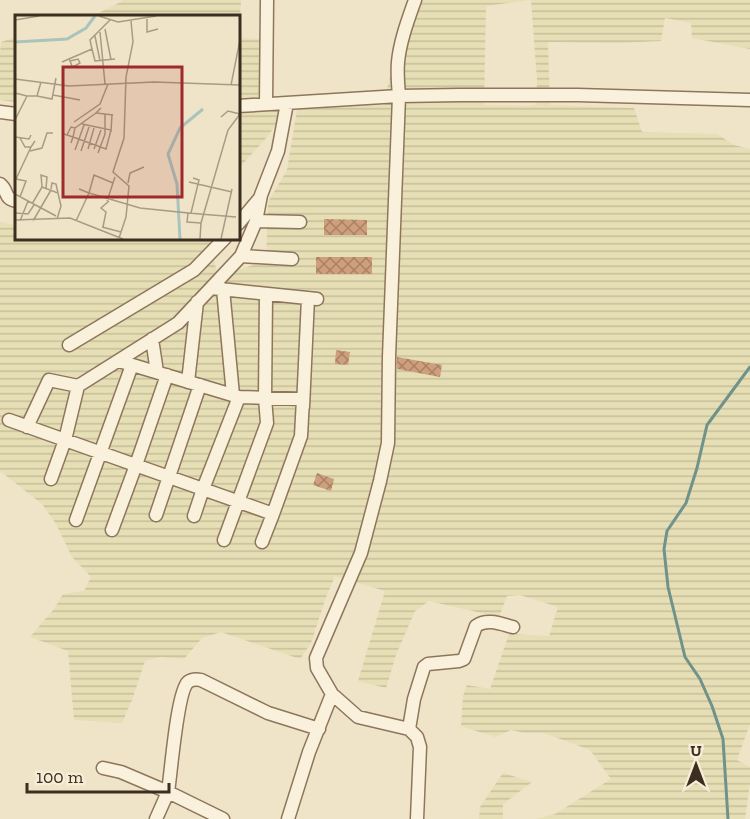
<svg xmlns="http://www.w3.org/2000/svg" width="750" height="819" viewBox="0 0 750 819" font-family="'Zilla Slab',serif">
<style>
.farmland{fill:url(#farmland-rules)}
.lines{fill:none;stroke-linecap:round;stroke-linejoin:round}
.stream{stroke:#6f938a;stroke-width:3}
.building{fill:url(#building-cross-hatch)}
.minor-casing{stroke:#8d765c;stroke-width:15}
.minor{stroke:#faf1dc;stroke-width:12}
.inset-river{fill:none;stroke:#a9c4bc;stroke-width:3}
.inset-road{fill:none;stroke:#a89b85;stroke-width:1.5}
.view{fill:#9e2a2b;fill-opacity:0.15;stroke:#9e2a2b;stroke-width:3}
.inset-edge{fill:none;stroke:#3d2e20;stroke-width:3}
</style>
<defs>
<pattern id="farmland-rules" width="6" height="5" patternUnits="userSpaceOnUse" patternTransform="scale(1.5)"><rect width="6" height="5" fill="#e6deb5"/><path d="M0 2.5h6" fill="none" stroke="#c6bf9b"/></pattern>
<pattern id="building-cross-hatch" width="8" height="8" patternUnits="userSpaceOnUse" patternTransform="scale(1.5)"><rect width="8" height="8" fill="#cf9f7d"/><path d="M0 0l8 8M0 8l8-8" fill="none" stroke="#a98266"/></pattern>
</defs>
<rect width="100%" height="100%" fill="#f0e4c8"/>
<!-- farmland -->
<path class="farmland" d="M124,0H241L239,35L238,16H92L119,3Z
M409,0H529L486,6L484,105L529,106L536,105L537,80L531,0H750V49L692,38L691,23L665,18L661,41L618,43L548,42L550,105L634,108L642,132L717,134L734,145L750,149V724L737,760L750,767V783L745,819H536L555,814L611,779L590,750L544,733H525L511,730L495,737L461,726L463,696L467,685L490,689L509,634L549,636L558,607L520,595L507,596L499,617L429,601L415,611L396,655L386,688L358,681L385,591L335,576L325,600L311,643L300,659L221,632L202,638L184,659L160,657L145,661L132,700L122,723L74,720L68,651L30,637L54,609L63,594L84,591L91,577L72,557L56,524L42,504L0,471V222L16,225V238H100L115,241V238L213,239L212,253L218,276L266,261L268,202L287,170L297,110L384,104L402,20Z
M16,37V102L0,100V54L1,42Z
M239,38L262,39L258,99L262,110L283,112L269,135L239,168Z
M503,773L532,782L503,804V819H479L480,807Z"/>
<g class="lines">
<!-- stream -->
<path class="stream" d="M728,819L723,739L712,706L700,679L685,657L668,587L664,549L667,531L686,503L697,468L707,425L750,367"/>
</g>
<!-- building -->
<path class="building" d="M324,219L367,220V235H324Z
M316,257H372V274H316Z
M336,350L350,352L348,365L335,364Z
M397,357L442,365L440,377L397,369Z
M317,473L334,479L331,491L313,485Z"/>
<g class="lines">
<defs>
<path id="minor" d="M415,0C408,20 400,41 398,62C397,74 398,85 399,96L389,357L388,443L380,481L361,553L316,658L317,668L332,694L358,717L409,729L417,737L420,747L417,819
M287,103L278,151L261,195L256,221L300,222
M266,104L267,0
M238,106L399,96L460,95H578L750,100
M0,112L16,114
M0,184C9,191 3,198 16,201
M256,221L241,256L292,259
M238,224L259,199
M241,256L211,288L317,299
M223,289L233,395
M152,339L157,372
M69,345L194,270L225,238
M188,382L197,302
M303,407L308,298
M9,420L65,440L78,386L178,323L211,288
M27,427L49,380L78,386
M51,479L65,440L273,514L301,436L303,399L239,397L119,361
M156,515L200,385
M194,516L203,489L239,397
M76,520L132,365
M112,530L136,465L167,375
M224,540L267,423L265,398L266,294
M262,542L273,514
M409,729L414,699L424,667L428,664L459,661L464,659L476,626C487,618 501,624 513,627
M103,768L121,772L168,792L156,819
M223,819L168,792C171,773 177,692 188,682C192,679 196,679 201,680L268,713L319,729
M288,819L309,752L332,694"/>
</defs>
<!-- minor casing -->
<use href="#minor" class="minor-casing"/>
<!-- minor -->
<use href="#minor" class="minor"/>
</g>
<!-- overview -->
<g transform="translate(15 15)">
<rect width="225" height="225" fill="#f0e4c8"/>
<path class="inset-river" d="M0,27L52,24L71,13L80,1M165,224L162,169L153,139L165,113L188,94"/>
<path class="inset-road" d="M84,1L103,7L141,1M132,4V17L143,14M0,5L24,1M90,14L96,45M85,17L90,69M80,21L85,46M77,34L80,46L100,44M54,43L55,46L57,51L58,52L65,48L63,44L55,46M47,47L77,34L75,25L95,5M0,64L54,71L139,67L225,70M216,70L225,25M0,78L12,81L0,105M38,80L65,85M12,81H22L26,67M22,81L37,84L41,63M86,93L81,98L98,100M206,102L213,96L225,99M59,107L85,89L93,69M96,117L97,99M49,119L58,122L60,113M52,120L56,112L60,113L81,98M0,122L14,124L16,120M5,123L10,132H16L20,126M56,128L58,122L91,134L96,115L67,109M73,134L79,113M79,134L86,115M60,135L69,110M15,136L27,133L32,118H38M66,136L74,112M83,138L90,119V99M1,164L16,132M1,164L11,166L5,182M174,167L217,177M98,168L79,160L74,178L125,193L173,198L172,207L186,208M113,168L115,158L129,152M27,172L26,160L32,162L31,173M36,174L37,168L41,169L43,178M0,179L41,201M92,186L100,162M17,189L27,172L43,178L46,191L42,204M0,198L13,199L19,190M173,198L221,202M176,198L184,165L178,163M0,205L55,203L108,224M5,206L13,186M18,206L36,175M61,206L74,178L64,174M87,212L106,217M88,212L91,197L86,193L94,186M104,223L111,202L114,171L98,157L109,123L111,62L118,27L116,6M185,224L186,208L213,115L225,99M206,224L217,174"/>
<path class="view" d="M48,52H167V182H48Z"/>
<rect width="225" height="225" class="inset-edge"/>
</g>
<!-- north arrow -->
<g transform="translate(696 765)" stroke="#f7eed8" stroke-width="4.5" paint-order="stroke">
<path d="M0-4.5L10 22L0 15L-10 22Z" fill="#3d2e20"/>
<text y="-9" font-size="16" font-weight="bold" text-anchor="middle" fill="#3d2e20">U</text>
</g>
<!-- scale -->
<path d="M27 783v9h142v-9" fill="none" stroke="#3d2e20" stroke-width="3"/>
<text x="36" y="783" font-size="18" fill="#3d2e20" stroke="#f7eed8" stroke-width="4.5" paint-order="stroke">100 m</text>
</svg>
